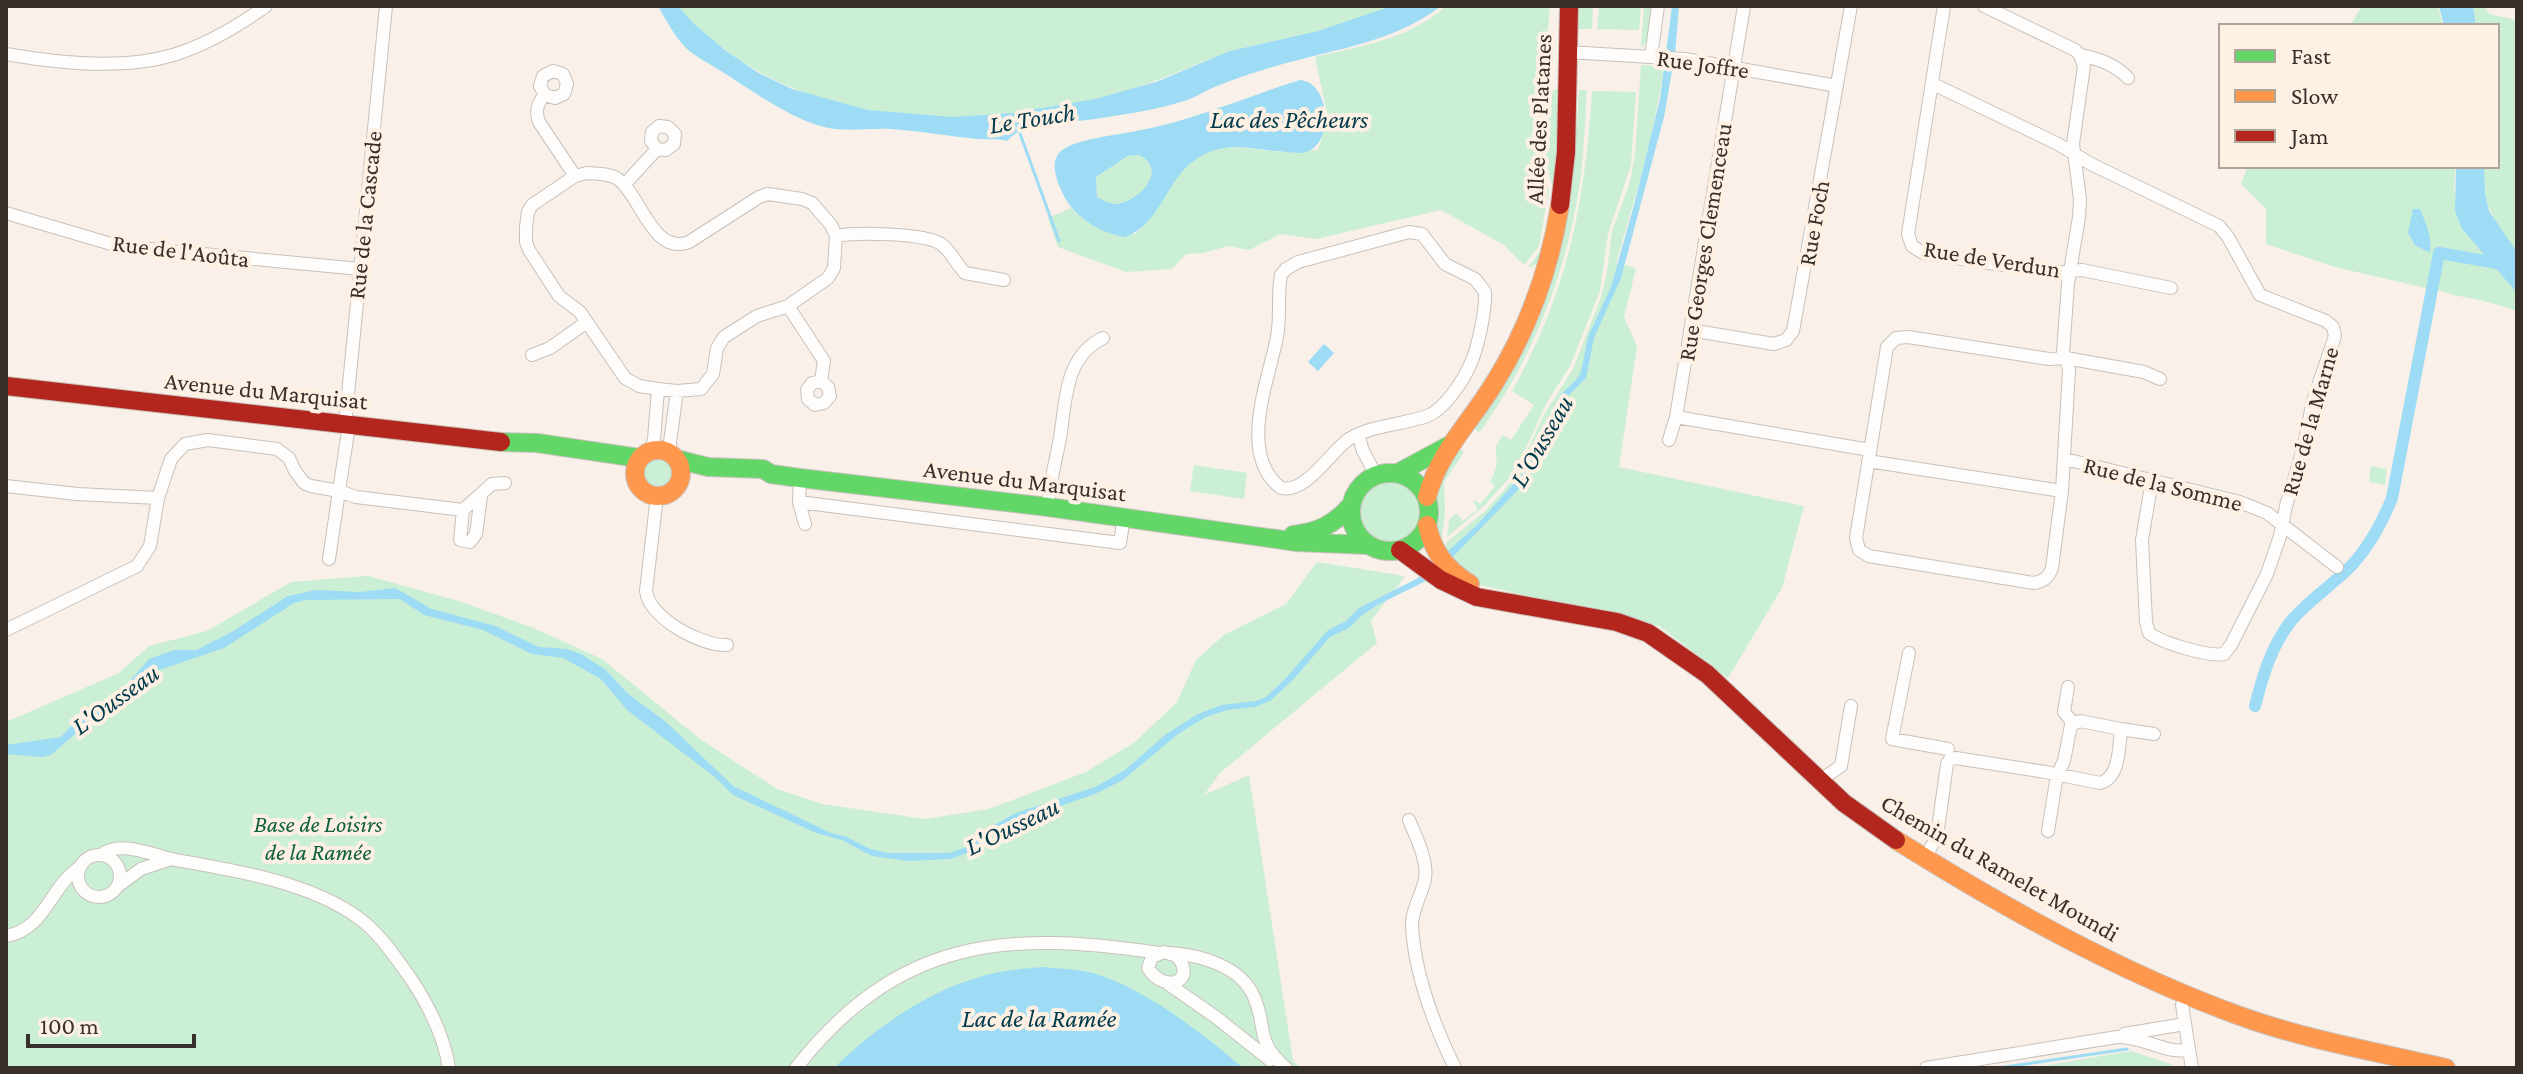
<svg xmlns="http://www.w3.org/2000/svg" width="2523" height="1074" viewBox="0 0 2523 1074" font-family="'Crimson Pro',serif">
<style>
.green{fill:#caefd5}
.water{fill:#9ddcf4;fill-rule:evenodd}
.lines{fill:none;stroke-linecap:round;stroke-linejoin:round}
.stream{stroke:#9ddcf4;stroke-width:3}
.canal{stroke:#9ddcf4;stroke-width:12}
.street-casing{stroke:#c8c1bb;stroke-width:14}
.fast-casing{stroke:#c8c1bb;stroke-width:20}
.slow-casing{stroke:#c8c1bb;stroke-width:20}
.jam-casing{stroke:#c8c1bb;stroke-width:20}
.street{stroke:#fefdfc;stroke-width:12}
.fast{stroke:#63d668;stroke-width:18}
.slow{stroke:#ff974d;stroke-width:18}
.jam{stroke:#b3261e;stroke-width:18}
.labels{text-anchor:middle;stroke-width:8;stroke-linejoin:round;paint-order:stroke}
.street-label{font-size:24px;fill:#38312b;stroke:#fef0e3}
.park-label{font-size:24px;font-style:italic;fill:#0e613d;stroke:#fef0e3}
.water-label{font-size:26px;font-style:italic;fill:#003a4d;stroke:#fef0e3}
</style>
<rect width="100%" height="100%" fill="#f8f0e9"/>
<!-- green -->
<path class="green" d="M678,6H1392C1362,19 1331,29 1299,36C1277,41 1255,44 1234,51C1195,63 1159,82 1119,93C992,129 838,133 727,51C709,38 691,24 678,6Z
M1446,6H1550L1543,84L1541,156L1542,166L1549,190L1539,246L1524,265L1504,245L1441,210L1316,239L1281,234L1249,250L1228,246L1203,253L1186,254L1172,269L1126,272L1058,247L1048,218L1071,208C1093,230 1104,232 1135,234C1153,220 1162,198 1175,179C1205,136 1238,148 1281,152C1294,153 1305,151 1318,150L1328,118L1315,57C1361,46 1410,39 1446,6Z
M1576,6H1593L1592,29H1574Z
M1599,6H1641L1639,30L1597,29Z
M1644,6H1653L1649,39L1641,48Z
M2362,6H2438L2443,26H2350Z
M2473,6H2485L2489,14L2517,20V252C2493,219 2483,208 2484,166H2497V26H2476Z
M1641,65L1664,66C1655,133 1635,198 1616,263L1636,268L1624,317L1637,346L1619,467L1804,506L1782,588L1728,678L1659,626L1458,580L1444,551L1447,542L1483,513L1506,488L1518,470L1545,413L1573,369L1600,300L1607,272L1612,231L1630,182L1635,155Z
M1546,90H1559L1556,185L1540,261L1532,267H1528L1542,249L1554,193L1545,158Z
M1579,90H1587C1585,123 1584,156 1579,189C1565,277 1531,361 1479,433L1475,429V424L1523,346L1573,127H1577Z
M1592,91L1636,92L1631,165L1608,234L1600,291L1570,366L1547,402L1524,452L1509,478L1485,505L1447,537L1449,520L1456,513L1463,521L1478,509L1473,502L1474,500L1480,504L1495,486L1490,481C1499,467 1496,461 1496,446L1503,435L1511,440L1534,405L1512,391C1568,291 1585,204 1592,91Z
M1139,155C1169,170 1139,202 1116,204C1110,204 1103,200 1097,197L1096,177L1128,156Z
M2248,166H2455L2454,190L2464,232L2517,292V311C2497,304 2479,299 2459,296C2450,295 2443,290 2434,290L2335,267L2266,244V209L2241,184Z
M1459,448L1464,452L1444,482L1445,513L1441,543L1437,530L1439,514L1436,494L1440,475Z
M642 473a16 16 0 1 1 32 0a16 16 0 1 1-32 0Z
M1194,465L1247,473L1244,499L1190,491Z
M2371,466L2387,469L2385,485L2369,482Z
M1357 512a33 33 0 1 1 66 0a33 33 0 1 1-66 0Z
M1317,562L1405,576L1371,621L1377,643L1220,773L1204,795L1249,775L1293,1061L1301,1068H6V722L119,673L149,646L207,631L291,582L368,576L459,601L531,627L602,659L700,739L777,789L822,804L925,819L989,809L1086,772L1135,742L1177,702L1196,660L1224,635L1286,604Z
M2131,1051L2171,1064L2172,1068H2030Z"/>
<!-- water -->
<path class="water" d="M658,6H678L693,23L725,50L757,72L792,89L868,110L953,117L1013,113L1095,99L1156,82L1230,51L1318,31L1392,6H1441C1392,44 1328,50 1269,68C1252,73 1234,79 1217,86C1206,90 1195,98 1184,101C1156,110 1116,116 1087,120C1055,124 1033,115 1007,141C996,138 988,140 977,139C948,136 920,131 891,129C872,128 855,131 836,129C797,125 749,88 716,68C705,61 694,56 685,47C674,35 666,20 658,6Z
M1672,6H1679L1675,54L1664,117L1621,278L1594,338L1586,378L1567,397L1542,453L1518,490L1450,560L1426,581L1377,605L1361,616L1349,628L1330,637L1293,680L1270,701L1255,707L1227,710L1206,717L1178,734L1123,780L1095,794L1006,825L993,833L976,850L950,859L908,861L872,856L842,840L816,833L733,795L716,778L627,710L601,679L563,658L532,654L483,630L424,615L400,599L305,600L294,603L224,648L159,670L139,685L115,712L91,720L51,755L42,757L6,754V745L61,737L84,712L123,689L149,659L174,650H197L202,647L230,633L288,596L316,590L360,592L395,588L432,609L495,626L539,647L567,649L581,654L606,670L627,693L666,722L733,786L831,833L847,837L870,849L888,853H949L967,847L996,824L1016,813L1095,787L1125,770L1165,735L1198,714L1222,705L1256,701L1266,697L1286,678L1327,631L1346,621L1359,608L1418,578L1476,526L1525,471L1538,447L1561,394L1576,380L1581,372L1588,337L1611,287L1634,205L1660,99Z
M2439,6H2473L2476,26H2444Z
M1300,80C1330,82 1335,143 1306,152C1300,154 1293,152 1287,152C1255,151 1228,139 1198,158C1166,177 1161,225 1125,237C1101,233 1077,219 1065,198C1059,186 1048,164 1060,152C1073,139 1118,135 1136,131C1193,121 1245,97 1300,80ZM1139,155C1169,170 1139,202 1116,204C1110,204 1103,200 1097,197L1096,177L1128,156Z
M2456,166H2484L2485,192L2489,211L2517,252V293L2462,229L2455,211Z
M2413,209H2420C2426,224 2432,236 2430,253L2415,245L2408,233Z
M1324,344L1334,353L1318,371L1308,362Z
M1044,967C1060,969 1077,969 1093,973C1146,989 1201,1032 1243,1068H834C880,1023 942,981 1006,971C1019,969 1031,968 1044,967Z"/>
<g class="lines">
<!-- stream -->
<path class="stream" d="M1018,128L1059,241
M1998,1068L2127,1049"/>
<!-- canal -->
<path class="canal" d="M2255,706C2263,675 2271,647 2291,621C2307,602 2328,588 2346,571C2367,551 2381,525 2392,498L2439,253L2503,264"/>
<defs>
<path id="street" d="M1744,6L1676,417L1870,450
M1944,6L1908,234L1912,246L1923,253L2055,273L2082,270L2171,288
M1984,6L2075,50L2080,55L2084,66L2073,144L2080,199L2079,217L2068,283L2063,353L2066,358L2144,372L2160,379
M1567,52L1685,59L1837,86
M6,54C57,63 123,70 173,55C206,45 238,26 266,6
M2080,55C2096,58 2116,65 2128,78
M1651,57L1658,6
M1933,84L2058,144L2091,164L2219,226L2228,237L2260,295L2326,321L2333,327L2335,336L2313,401L2303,449L2286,506L2280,536L2267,574L2231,645L2224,654C2209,657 2162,643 2149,633L2146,622L2142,540L2152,480
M545,95L540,86L543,76L553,71L563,74L567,84L564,94L555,98L545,95C537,103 535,111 539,122L575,176
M587,173C598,174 609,173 618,179C641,196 653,256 689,242L759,197L768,194L802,199L812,203L831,225L836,236L834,268L828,278L788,306L757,316L724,337L717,348L713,374L701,389L677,391L658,389L639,386L625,378L580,312L559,296L529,250L526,242V227L528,212L532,205L575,176Z
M624,185L657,149L666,150L674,144L675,134L668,127L659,126L652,132L651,141L657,149
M6,213L118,246L360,269
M1409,232L1422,234L1445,264L1475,279L1485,292C1486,310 1478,348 1470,365C1463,381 1444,410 1427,416C1402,425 1371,425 1349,439C1330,452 1306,494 1281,488C1237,455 1269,379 1277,337C1281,316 1277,295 1281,275L1286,269L1298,262Z
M836,236C856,232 925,233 941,244C951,251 956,264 965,273L1004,280
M788,306L824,361L821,381L812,383L807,390L808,399L815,405L824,403L830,396L828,387L821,381
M1690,330L1774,344L1786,340L1793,331L1851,6
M1908,337L2049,359L2066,358L2069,370L2062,491L2052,568C2048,578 2044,581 2034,583L1869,556L1859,550L1856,538L1887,347L1896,338Z
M532,355L550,348L587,322
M1358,434L1363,451L1376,475
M1669,440L1676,417
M651,451L654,439L658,389
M671,454L670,442L677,391
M2065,459L2240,502L2267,513L2337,567
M1868,461L2062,491
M800,478L799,502L805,524
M6,486L77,494L158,498
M657,496L646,591C649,618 701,646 727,645
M799,502L1120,543L1124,517
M1048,507C1049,483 1056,461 1060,438C1066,402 1064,357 1103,338
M463,510L460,540L470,542L476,534L481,496
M329,559L339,491L356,497L463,510L492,484L505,483
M6,630L137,566L150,546L158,498L171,459L185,444L208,440L277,449L289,458L295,471L304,483L311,486L339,491L348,432L346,415L386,6
M1909,653L1892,739L1948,749
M2068,687L2064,712L2073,723
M2121,729L2154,734
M1819,781L1841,766L1851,706
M1409,820C1416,837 1428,860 1425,879C1422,895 1411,910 1412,927C1415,975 1434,1025 1455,1068
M101,855C121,839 154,856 176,860C235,870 312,883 360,919C381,935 396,958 411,979C429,1006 444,1036 449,1068
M78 876a21 21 0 1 1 42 0a21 21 0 1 1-42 0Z
M1925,858L1937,836L1947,764L1950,759L1956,758L2045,772L2100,783C2120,778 2119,746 2121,729L2080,721L2071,725L2064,761L2057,775L2048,831
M118,886L141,869L171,859
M6,936C38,931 47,901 66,879C71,874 76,870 81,866
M1164,952L1177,956C1198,982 1164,994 1148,968L1152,957Z
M1170,953C1200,955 1241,966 1254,997C1268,1029 1254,1040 1286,1068
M1167,983L1217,1018L1270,1060
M2185,996L2182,1005L2192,1068
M2124,1034L2185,1024
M796,1068C898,938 1006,930 1159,953
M1926,1068L2117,1037C2143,1036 2164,1054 2189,1050"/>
<path id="fast" d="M501,442L537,443L639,458
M676,459L708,467L763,469L771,474L800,478L1048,507L1297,542L1368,545
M1351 512a39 39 0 1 1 78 0a39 39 0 1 1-78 0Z
M1398,473L1448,446
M1293,535C1318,532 1334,525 1351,505"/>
<path id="slow" d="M635 473a23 23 0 1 1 46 0a23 23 0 1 1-46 0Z
M1427,497C1439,451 1471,422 1495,382C1528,329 1550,267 1560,205
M1427,525C1433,552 1446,569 1470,584
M1896,840C2005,908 2119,972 2240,1016C2307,1040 2377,1052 2446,1068"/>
<path id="jam" d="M1560,205L1566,152L1569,6
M6,386L501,442
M1400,550L1441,580L1477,597L1617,622L1648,633L1707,674L1844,803L1896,840"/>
</defs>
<!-- street casing -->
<use href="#street" class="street-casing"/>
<!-- fast casing -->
<use href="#fast" class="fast-casing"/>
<!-- slow casing -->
<use href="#slow" class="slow-casing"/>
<!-- jam casing -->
<use href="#jam" class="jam-casing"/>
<!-- street -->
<use href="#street" class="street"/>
<!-- fast -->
<use href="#fast" class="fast"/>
<!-- slow -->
<use href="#slow" class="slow"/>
<!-- jam -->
<use href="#jam" class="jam"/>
</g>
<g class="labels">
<!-- street labels -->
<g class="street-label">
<text transform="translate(1703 64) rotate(8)" y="8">Rue Joffre</text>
<text transform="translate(1539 119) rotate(-87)" y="8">Allée des Platanes</text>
<text transform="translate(365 215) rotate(-84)" y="8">Rue de la Cascade</text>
<text transform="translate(1814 223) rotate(-80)" y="8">Rue Foch</text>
<text transform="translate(1705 242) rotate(-81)" y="8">Rue Georges Clemenceau</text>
<text transform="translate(181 251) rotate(7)" y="8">Rue de l'Aoûta</text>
<text transform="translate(1992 259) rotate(9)" y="8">Rue de Verdun</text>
<text transform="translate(266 391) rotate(6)" y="8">Avenue du Marquisat</text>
<text transform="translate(2310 421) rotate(-74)" y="8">Rue de la Marne</text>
<text transform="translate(1025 481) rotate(7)" y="8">Avenue du Marquisat</text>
<text transform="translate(2163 484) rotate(14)" y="8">Rue de la Somme</text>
<text transform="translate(2000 868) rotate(30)" y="8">Chemin du Ramelet Moundi</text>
</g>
<!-- park labels -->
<g class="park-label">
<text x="318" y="832">Base de Loisirs<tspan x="318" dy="28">de la Ramée</tspan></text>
</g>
<!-- water labels -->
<g class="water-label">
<text transform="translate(1032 118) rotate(-9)" y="9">Le Touch</text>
<text x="1289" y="128">Lac des Pêcheurs</text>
<text transform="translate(1541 441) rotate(-60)" y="9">L'Ousseau</text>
<text transform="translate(115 699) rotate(-36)" y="9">L'Ousseau</text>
<text transform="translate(1012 826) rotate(-26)" y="9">L'Ousseau</text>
<text x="1039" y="1027">Lac de la Ramée</text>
</g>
</g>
<!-- border -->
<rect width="2523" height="1074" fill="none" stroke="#38312b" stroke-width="16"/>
<!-- legend -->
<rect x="2219" y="24" width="280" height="144" fill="#fef0e3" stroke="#afa499" stroke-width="2"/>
<rect x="2235" y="50" width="40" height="12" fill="#63d668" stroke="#afa499" stroke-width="2"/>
<text x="2291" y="64" font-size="24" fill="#38312b">Fast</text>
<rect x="2235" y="90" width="40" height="12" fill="#ff974d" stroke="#afa499" stroke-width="2"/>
<text x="2291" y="104" font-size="24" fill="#38312b">Slow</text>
<rect x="2235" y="130" width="40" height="12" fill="#b3261e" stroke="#afa499" stroke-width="2"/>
<text x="2291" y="144" font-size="24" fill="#38312b">Jam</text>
<!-- scale -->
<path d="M28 1034v12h166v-12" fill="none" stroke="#38312b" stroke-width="4"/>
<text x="40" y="1034" font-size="24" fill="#38312b" stroke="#fef0e3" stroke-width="6" paint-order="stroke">100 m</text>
</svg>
